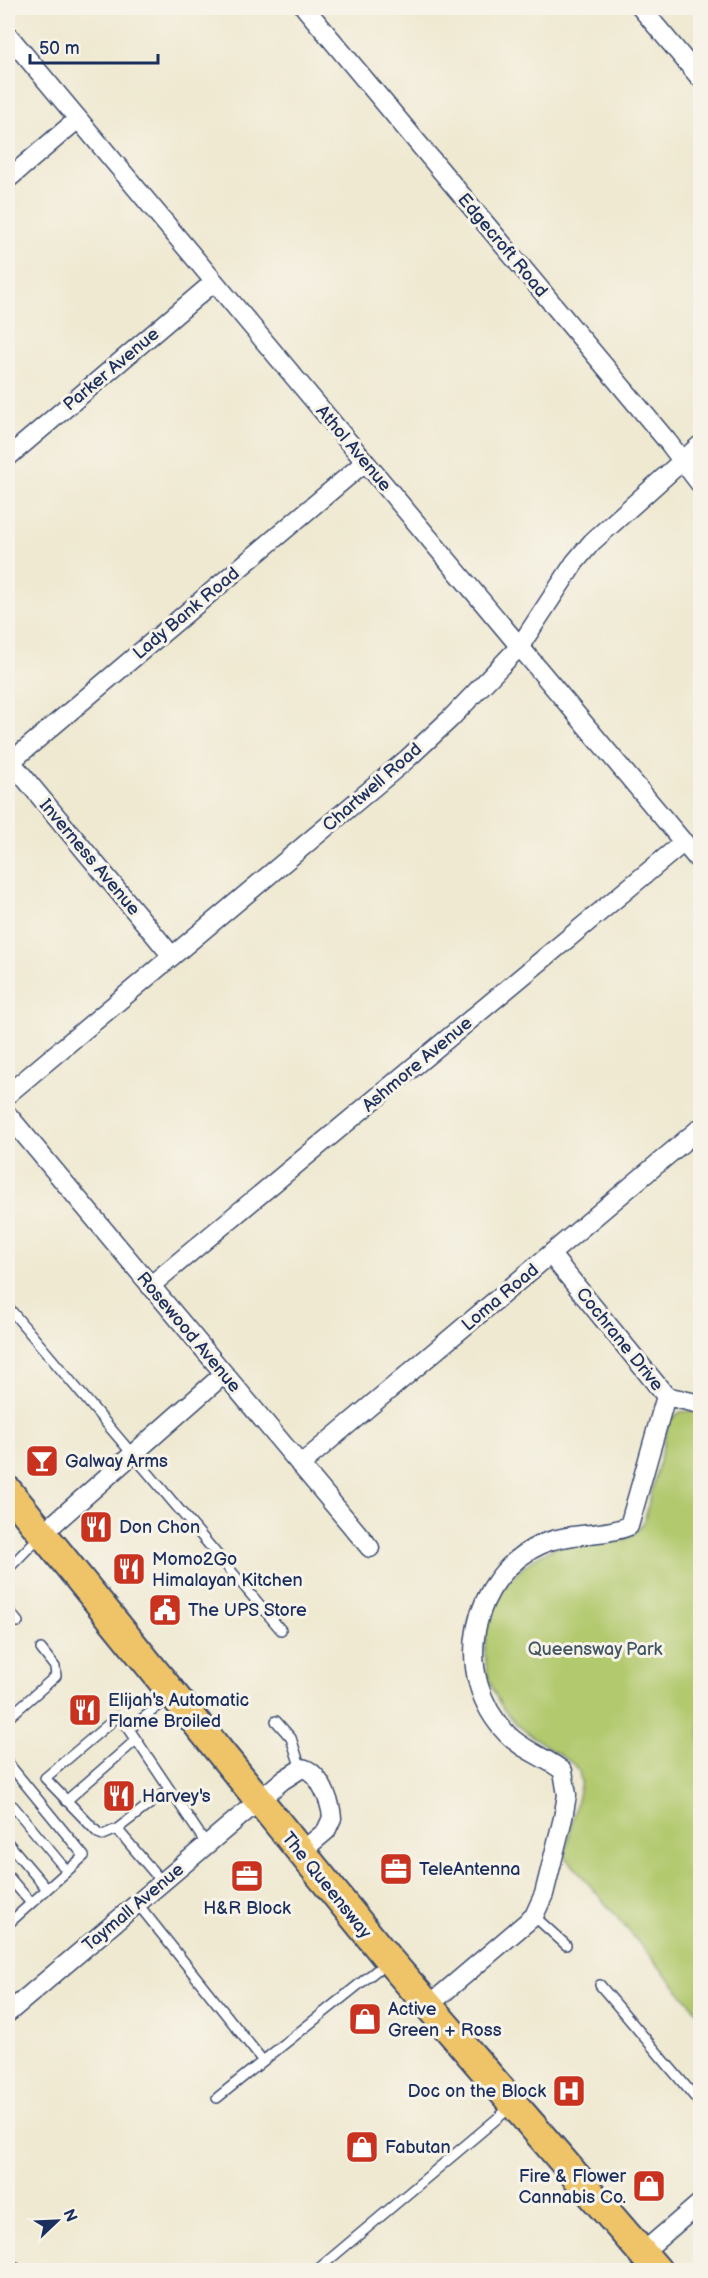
<svg xmlns="http://www.w3.org/2000/svg" width="708" height="2278" viewBox="0 0 708 2278" font-family="'Balsamiq Sans',sans-serif">
<style>
.green{fill:#b2c96e;stroke:#667c66;stroke-width:1.5}
.lines{fill:none;stroke-linecap:round;stroke-linejoin:round}
.service-casing{stroke:#3b4b6f;stroke-width:12}
.minor-casing{stroke:#3b4b6f;stroke-width:21}
.primary-casing{stroke:#3b4b6f;stroke-width:32}
.service{stroke:#fff;stroke-width:9}
.minor{stroke:#fff;stroke-width:18}
.primary{stroke:#efc469;stroke-width:28}
.labels{text-anchor:middle;stroke-width:6;stroke-linejoin:round;paint-order:stroke}
.street-label{font-size:18px;fill:#1b2f5e;stroke:#f7f3e8}
.poi-label{font-size:18px;fill:#1b2f5e;stroke:#f7f3e8;text-anchor:start}
.park-label{font-size:18px;fill:#415662;stroke:#f7f3e8}
</style>
<rect width="100%" height="100%" fill="#f7f3e8"/>
<filter id="ink" filterUnits="userSpaceOnUse"><feTurbulence type="fractalNoise" baseFrequency=".0167" numOctaves="2"/><feDisplacementMap in="SourceGraphic" scale="12" xChannelSelector="R" yChannelSelector="G"/><feConvolveMatrix kernelMatrix="1 2 1 2 8 2 1 2 1" color-interpolation-filters="sRGB"/></filter>
<filter id="wash" filterUnits="userSpaceOnUse"><feTurbulence type="fractalNoise" baseFrequency=".008" numOctaves="4" result="noise"/><feDisplacementMap in="SourceGraphic" scale="24" xChannelSelector="R" yChannelSelector="G"/><feGaussianBlur stdDeviation="1.35" result="paint"/><feColorMatrix in="noise" values="0 0 0 0 0 0 0 0 0 0 0 0 0 0 0 0 0 1.4 0 .05"/><feComposite in="paint" operator="in"/></filter>
<g filter="url(#wash)">
<rect width="100%" height="100%" fill="#efe9d1"/>
<!-- green -->
<path class="green" d="M691,1411L700,1413V2015L565,1856L581,1782L579,1771L573,1764C551,1748 520,1732 504,1710C465,1653 489,1576 552,1549C583,1536 623,1557 644,1522L669,1422L680,1412Z"/>
</g>
<g filter="url(#ink)">
<g class="lines">
<defs>
<path id="service" d="M8,1307L281,1630
M8,1569L40,1536
M8,1610L18,1622
M8,1718L56,1676L55,1667L41,1649
M276,1721L291,1738L301,1769
M129,1729L170,1697
M8,1763L84,1856L8,1924
M168,1790L117,1829L103,1835L98,1833L45,1778L117,1717L129,1729L207,1845
M66,1801L136,1740
M13,1806L67,1871
M117,1829L162,1882
M8,1843L47,1889
M8,1876L31,1903
M137,1903L263,2061L217,2098
M534,1916L566,1945
M600,1985L700,2103
M263,2061L387,1962
M14,2270L16,2268
M317,2270L512,2106"/>
<path id="minor" d="M305,8L668,442L700,484
M641,8L700,78
M8,35L700,862
M8,179L78,119
M8,457L214,282
M8,758L172,956
M8,764L365,462
M8,1094L406,760L450,719L520,646L575,562L592,542L700,445
M8,1115L370,1548
M551,1255L666,1396L700,1404
M150,1286L684,842
M300,1465L700,1128
M41,1535L224,1374
M428,2006L534,1916L544,1894L563,1818L567,1795L563,1771C546,1757 523,1751 507,1734C450,1675 470,1575 544,1543C571,1532 602,1537 629,1526L666,1396
M8,2013L283,1780L302,1768C319,1771 331,1802 332,1818L326,1831L300,1853
M642,2253L700,2203"/>
<path id="primary" d="M8,1491L389,1960L657,2270"/>
</defs>
<!-- service casing -->
<use href="#service" class="service-casing"/>
<!-- minor casing -->
<use href="#minor" class="minor-casing"/>
<!-- primary casing -->
<use href="#primary" class="primary-casing"/>
<!-- service -->
<use href="#service" class="service"/>
<!-- minor -->
<use href="#minor" class="minor"/>
<!-- primary -->
<use href="#primary" class="primary"/>
</g>
</g>
<!-- icons -->
<defs>
<symbol id="bar-square" viewBox="-11 -11 22 22"><rect x="-9" y="-9" width="18" height="18" rx="4" fill="#c8321e" stroke="#f7f3e8"/><path d="M-6-5H6L.8 .8V4.5H3.5V6h-7V4.5H-.8V.8Z" fill="#fff"/></symbol>
<symbol id="restaurant-square" viewBox="-11 -11 22 22"><rect x="-9" y="-9" width="18" height="18" rx="4" fill="#c8321e" stroke="#f7f3e8"/><path d="M-5-6h1v4h1v-4h1v4h1v-4h1v5L-1.5 .5V6h-2V.5L-5-1ZM5-6V6H3V1.5H1.5Q1.5-4 5-6Z" fill="#fff"/></symbol>
<symbol id="civic-square" viewBox="-11 -11 22 22"><rect x="-9" y="-9" width="18" height="18" rx="4" fill="#c8321e" stroke="#f7f3e8"/><path d="M-.6-6.5H3V-4.5H.6V-3L4-1V1h2V6H-6V1h2V-1L-.6-3ZM-1.2 2.5V6h2.4V2.5Z" fill="#fff"/></symbol>
<symbol id="office-square" viewBox="-11 -11 22 22"><rect x="-9" y="-9" width="18" height="18" rx="4" fill="#c8321e" stroke="#f7f3e8"/><path d="M-6-3h4V-5.5h4V-3h4V5H-6ZM-1-4.5V-3h2v-1.5ZM-6 0V1H6V0Z" fill="#fff"/></symbol>
<symbol id="shop-square" viewBox="-11 -11 22 22"><rect x="-9" y="-9" width="18" height="18" rx="4" fill="#c8321e" stroke="#f7f3e8"/><path d="M-5-2.5h2.3a2.7 3.5 0 0 1 5.4 0H5L5.5 6h-11ZM-1.5-2.5h3a1.5 2.3 0 0 0-3 0Z" fill="#fff"/></symbol>
<symbol id="hospital-square" viewBox="-11 -11 22 22"><rect x="-9" y="-9" width="18" height="18" rx="4" fill="#c8321e" stroke="#f7f3e8"/><path d="M-5-5h3v3.5h4V-5h3V5h-3V1.5h-4V5h-3Z" fill="#fff"/></symbol>
</defs>
<g fill-rule="evenodd">
<use href="#bar-square" x="23" y="1442" width="38" height="38"/>
<use href="#restaurant-square" x="77" y="1508" width="38" height="38"/>
<use href="#restaurant-square" x="110" y="1550" width="38" height="38"/>
<use href="#civic-square" x="146" y="1591" width="38" height="38"/>
<use href="#restaurant-square" x="66" y="1691" width="38" height="38"/>
<use href="#restaurant-square" x="100" y="1777" width="38" height="38"/>
<use href="#office-square" x="377" y="1850" width="38" height="38"/>
<use href="#office-square" x="228" y="1857" width="38" height="38"/>
<use href="#shop-square" x="346" y="2000" width="38" height="38"/>
<use href="#hospital-square" x="550" y="2072" width="38" height="38"/>
<use href="#shop-square" x="343" y="2128" width="38" height="38"/>
<use href="#shop-square" x="630" y="2167" width="38" height="38"/>
</g>
<g class="labels">
<!-- street labels -->
<g class="street-label">
<text transform="translate(503 245) rotate(50)" y="6">Edgecroft Road</text>
<text transform="translate(111 369) rotate(-40)" y="6">Parker Avenue</text>
<text transform="translate(354 448) rotate(50)" y="6">Athol Avenue</text>
<text transform="translate(186 613) rotate(-40)" y="6">Lady Bank Road</text>
<text transform="translate(372 787) rotate(-41)" y="6">Chartwell Road</text>
<text transform="translate(90 857) rotate(50)" y="6">Inverness Avenue</text>
<text transform="translate(417 1064) rotate(-40)" y="6">Ashmore Avenue</text>
<text transform="translate(500 1297) rotate(-40)" y="6">Loma Road</text>
<text transform="translate(189 1332) rotate(50)" y="6">Rosewood Avenue</text>
<text transform="translate(620 1339) rotate(51)" y="6">Cochrane Drive</text>
<text transform="translate(327 1885) rotate(51)" y="6">The Queensway</text>
<text transform="translate(133 1907) rotate(-40)" y="6">Taymall Avenue</text>
</g>
<!-- poi labels -->
<g class="poi-label">
<text x="65" y="1467">Galway Arms</text>
<text x="119" y="1533">Don Chon</text>
<text x="152" y="1565">Momo2Go<tspan x="152" dy="21">Himalayan Kitchen</tspan></text>
<text x="188" y="1616">The UPS Store</text>
<text x="108" y="1706">Elijah's Automatic<tspan x="108" dy="21">Flame Broiled</tspan></text>
<text x="142" y="1802">Harvey's</text>
<text x="419" y="1875">TeleAntenna</text>
<text x="247" y="1914" text-anchor="middle">H&amp;R Block</text>
<text x="388" y="2015">Active<tspan x="388" dy="21">Green + Ross</tspan></text>
<text x="546" y="2097" text-anchor="end">Doc on the Block</text>
<text x="385" y="2153">Fabutan</text>
<text x="626" y="2182" text-anchor="end">Fire &amp; Flower<tspan x="626" dy="21">Cannabis Co.</tspan></text>
</g>
<!-- park labels -->
<g class="park-label">
<text x="595" y="1655">Queensway Park</text>
</g>
</g>
<!-- margin -->
<rect width="708" height="2278" fill="none" stroke="#f7f3e8" stroke-width="30"/>
<!-- north arrow -->
<g transform="translate(57 2221) rotate(67)" stroke="#f7f3e8" stroke-width="4.5" paint-order="stroke">
<path d="M0-4.5L10 22L0 15L-10 22Z" fill="#1b2f5e"/>
<text y="-9" font-size="16" font-weight="bold" text-anchor="middle" fill="#1b2f5e">N</text>
</g>
<!-- scale -->
<path d="M30 54v9h128v-9" fill="none" stroke="#1b2f5e" stroke-width="3"/>
<text x="39" y="54" font-size="18" fill="#1b2f5e" stroke="#f7f3e8" stroke-width="4.5" paint-order="stroke">50 m</text>
</svg>
